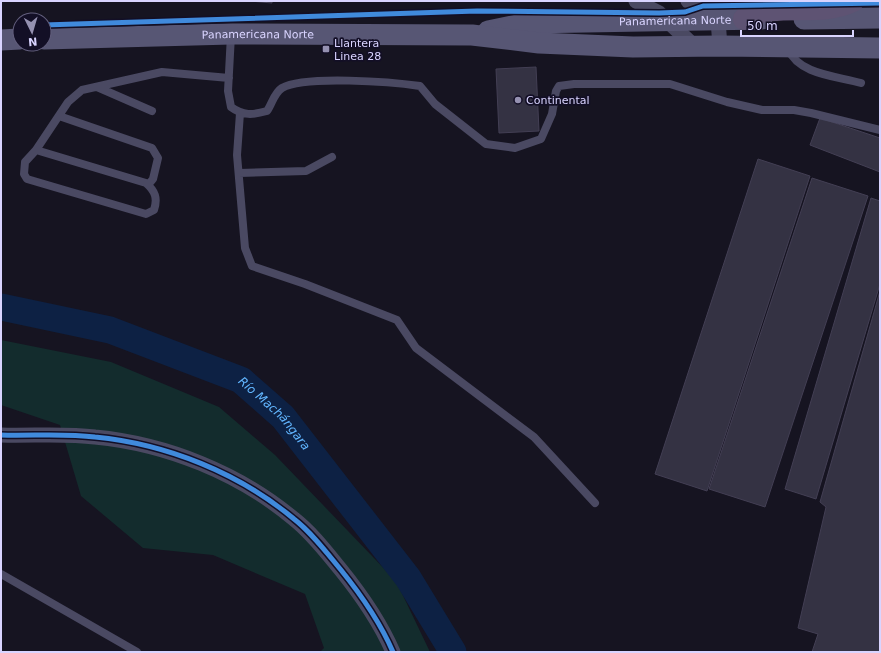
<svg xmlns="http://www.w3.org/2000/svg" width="881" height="653" viewBox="0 0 881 653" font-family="'DejaVu Sans',sans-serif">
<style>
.green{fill:#132c2d}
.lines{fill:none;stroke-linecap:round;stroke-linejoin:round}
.river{stroke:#0d2144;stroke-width:27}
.building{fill:#343243;stroke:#433f54}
.service{stroke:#4a4962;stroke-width:8}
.minor{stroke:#4a4962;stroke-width:15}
.secondary{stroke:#575674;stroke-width:21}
.primary{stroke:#5e5373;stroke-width:22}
.cycleway-casing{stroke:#130f26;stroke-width:8}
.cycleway{stroke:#408adc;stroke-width:5}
.poi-dot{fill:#9591b1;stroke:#130f26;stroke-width:1.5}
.labels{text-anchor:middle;stroke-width:3.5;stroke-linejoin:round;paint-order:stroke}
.street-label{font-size:11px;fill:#d9d4ff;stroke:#130f26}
.poi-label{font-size:11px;fill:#d9d4ff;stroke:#130f26;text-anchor:start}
.water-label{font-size:12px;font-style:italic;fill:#62b6ff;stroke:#130f26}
</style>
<rect width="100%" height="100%" fill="#161421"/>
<!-- green -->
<path class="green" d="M1,340L111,362L219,407L275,455L396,581L430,652H320L324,648L305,594L213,555L143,548L81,496L60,425L1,405Z"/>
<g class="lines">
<!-- river -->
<path class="river" id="s1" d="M1,307L110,330L241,380L283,417L408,578L453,652"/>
</g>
<!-- building -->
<path class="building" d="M250,1H272V3Z
M536,67L539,131L499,133L496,69Z
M820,118L880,138V172L810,145Z
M758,159L810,176L707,491L655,474Z
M812,178L868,196L765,507L709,489Z
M871,198L880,201V284L816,499L785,489Z
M880,291V652H812L818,634L798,628L826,507L820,502Z"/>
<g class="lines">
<!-- service -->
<path class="service" d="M231,35L228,91L231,107C243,116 253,115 267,111C272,104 274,93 282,88C304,75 393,82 420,86L435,104L486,144L515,148L541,139L552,114L556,91L559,86L574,84H670L727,102L762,110H794L811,113L880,130
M788,49C799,75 837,76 861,83
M97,87L152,111
M240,113L237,155L245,248L252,266L305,284L397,320L416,348L534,437L595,503
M59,116L152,148L158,158L153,179L148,185
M36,150L146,183C155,191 158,198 154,210L146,214L27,179L24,174L25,162L36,150L68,102L82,90L162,72L229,78
M239,173L306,171L332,157
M1,574L137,652"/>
<!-- minor -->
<path class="minor" d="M636,1L659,13L694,46
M688,1L703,6L718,20L720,46
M1,435C32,436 64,433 95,437C167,444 239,473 294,519C312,533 327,553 341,570C362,596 380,622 393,652"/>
<!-- secondary -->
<g class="secondary">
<path d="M804,19L880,18"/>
<path id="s2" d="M488,31L527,23L762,19"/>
<path id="s3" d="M44,39L231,34L472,35L539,43L633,47L720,46L880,48"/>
<path d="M1,40L20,39"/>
</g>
<!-- primary -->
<path class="primary" d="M744,19C777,0 819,18 853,1"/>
<defs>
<path id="cycleway" d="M44,25L477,11L659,13L685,12L703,6L880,3
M1,435C32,436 64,433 95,437C167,444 239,473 294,519C312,533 327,553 341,570C362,596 380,622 393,652"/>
</defs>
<!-- cycleway casing -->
<use href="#cycleway" class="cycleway-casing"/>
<!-- cycleway -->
<use href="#cycleway" class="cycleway"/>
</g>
<!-- markers -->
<g class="poi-dot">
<rect x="322" y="45" width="8" height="8" rx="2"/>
<circle cx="518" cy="100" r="4"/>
</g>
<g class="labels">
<!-- street labels -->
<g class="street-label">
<text dy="4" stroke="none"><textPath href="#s2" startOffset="188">Panamericana Norte</textPath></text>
<text dy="4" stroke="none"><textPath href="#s3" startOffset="214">Panamericana Norte</textPath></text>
</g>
<!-- poi labels -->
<g class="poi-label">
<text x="334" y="47">Llantera<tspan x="334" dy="13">Linea 28</tspan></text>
<text x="526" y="104">Continental</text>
</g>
<!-- water labels -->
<g class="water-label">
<text dy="4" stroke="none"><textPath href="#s1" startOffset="299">Río Machángara</textPath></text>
</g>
</g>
<!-- border -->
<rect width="881" height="653" fill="none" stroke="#d9d4ff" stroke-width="4"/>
<!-- north arrow -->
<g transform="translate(32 32) rotate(175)"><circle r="19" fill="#130f26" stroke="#625e7d"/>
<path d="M0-3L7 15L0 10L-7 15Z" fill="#9591b1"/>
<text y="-6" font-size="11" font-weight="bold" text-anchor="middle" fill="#d9d4ff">N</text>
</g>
<!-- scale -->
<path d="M741 30v6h112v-6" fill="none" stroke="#d9d4ff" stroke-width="2"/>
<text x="747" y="30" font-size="12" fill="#d9d4ff" stroke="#130f26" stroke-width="3" paint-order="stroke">50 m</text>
</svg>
